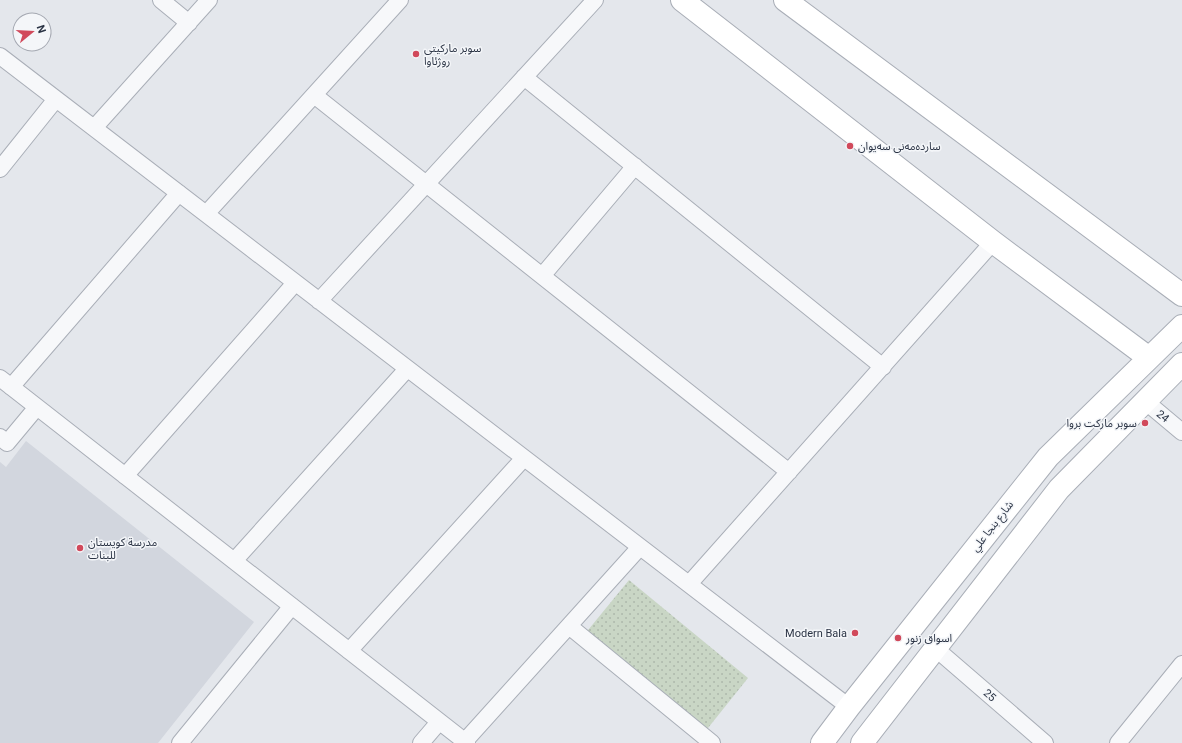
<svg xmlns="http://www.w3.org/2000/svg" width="1182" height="743" viewBox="0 0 1182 743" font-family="Roboto,'Noto Sans Arabic',sans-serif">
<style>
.built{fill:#d2d6de}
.green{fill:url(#green-dots)}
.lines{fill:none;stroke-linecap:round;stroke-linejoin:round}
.street-casing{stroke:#a9aeb7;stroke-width:18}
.secondary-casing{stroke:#a9aeb7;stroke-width:24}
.street{stroke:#f7f8fa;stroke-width:16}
.secondary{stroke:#fff;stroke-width:22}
.poi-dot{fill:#d1495b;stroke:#f4f6f9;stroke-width:1.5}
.labels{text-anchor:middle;stroke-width:3;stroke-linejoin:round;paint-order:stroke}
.poi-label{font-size:11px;fill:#2b3445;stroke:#f4f6f9;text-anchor:start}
.street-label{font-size:11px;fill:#2b3445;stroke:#f4f6f9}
</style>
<defs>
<pattern id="green-dots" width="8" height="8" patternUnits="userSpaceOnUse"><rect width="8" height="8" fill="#c9d6c5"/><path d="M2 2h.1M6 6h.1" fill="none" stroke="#adb8ab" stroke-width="1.8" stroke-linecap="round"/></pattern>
</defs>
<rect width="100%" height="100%" fill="#e4e7ec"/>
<!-- built -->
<path class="built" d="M26,441L254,622L158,743H0V462L6,467Z"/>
<!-- green -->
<path class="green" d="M629,580L748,678L704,733L584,635Z"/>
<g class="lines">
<defs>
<path id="street" d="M161,0L189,23
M0,56L849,707
M524,77L883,367
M314,95L789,472
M94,128L209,0
M0,169L56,99
M206,214L400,0
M542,276L635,166
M319,301L595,0
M0,378L467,743
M11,387L179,193
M1145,401L1182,432
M0,437L7,443L37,407
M125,476L295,283
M234,561L407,369
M689,584L993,242
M569,626L712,743
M935,648L1045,743
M349,651L524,458
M465,741L640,547
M180,743L292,606
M421,743L439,722
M1118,743L1182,664"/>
<path id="secondary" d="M682,0L993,242L1149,358
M785,0L1182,295
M822,743L849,707L1048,457L1182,326
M862,743L1059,489L1182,364"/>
</defs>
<!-- street casing -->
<use href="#street" class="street-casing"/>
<!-- secondary casing -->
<use href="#secondary" class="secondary-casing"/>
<!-- street -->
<use href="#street" class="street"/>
<!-- secondary -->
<use href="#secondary" class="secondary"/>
</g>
<!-- markers -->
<g class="poi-dot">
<circle cx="416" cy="54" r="4"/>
<circle cx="850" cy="146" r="4"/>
<circle cx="1145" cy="423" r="4"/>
<circle cx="80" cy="548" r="4"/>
<circle cx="855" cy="633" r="4"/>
<circle cx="898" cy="638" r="4"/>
</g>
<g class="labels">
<!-- poi labels -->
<g class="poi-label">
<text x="424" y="52">سوبر ماركيتى<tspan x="424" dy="13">روژئاوا</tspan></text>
<text x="858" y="150">ساردەمەنی سەیوان</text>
<text x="1137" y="427" text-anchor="end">سوبر ماركت بروا</text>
<text x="88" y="546">مدرسة كويستان<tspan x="88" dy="13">للبنات</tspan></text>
<text x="847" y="637" text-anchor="end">Modern Bala</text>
<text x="906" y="642">اسواق زنور</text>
</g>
<!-- street labels -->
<g class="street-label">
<text transform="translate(1163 416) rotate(39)" y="4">24</text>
<text transform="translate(992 526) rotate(-52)" y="4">شارع بنجا علي</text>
<text transform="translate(990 695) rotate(41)" y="4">25</text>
</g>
</g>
<!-- north arrow -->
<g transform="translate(32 32) rotate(72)"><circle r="19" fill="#f4f6f9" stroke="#a4a8b1"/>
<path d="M0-3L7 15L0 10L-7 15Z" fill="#d1495b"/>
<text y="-6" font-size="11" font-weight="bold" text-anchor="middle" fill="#2b3445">N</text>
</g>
</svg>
